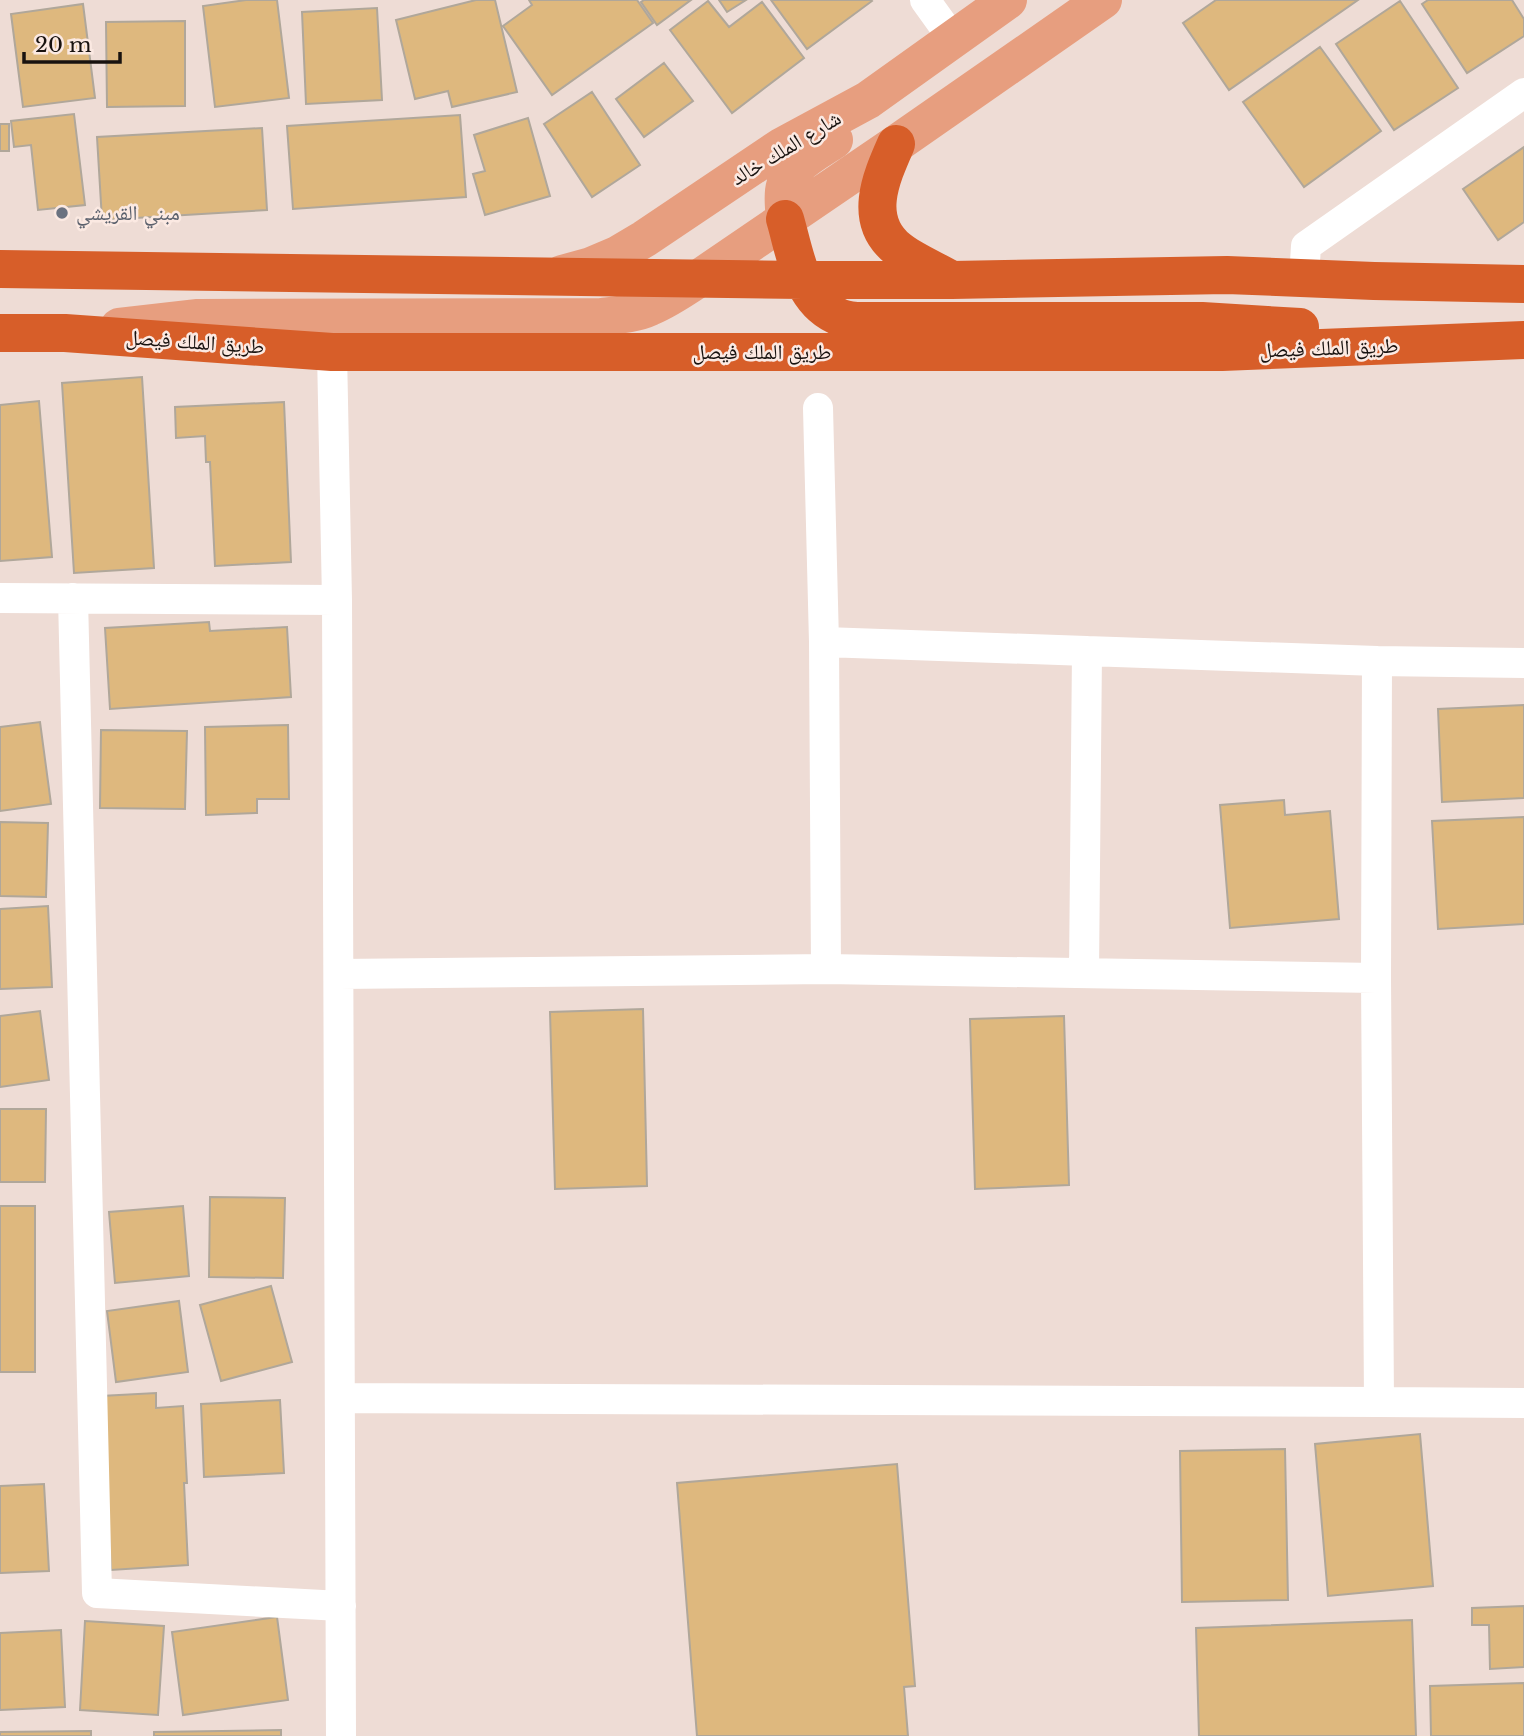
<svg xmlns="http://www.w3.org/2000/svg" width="1524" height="1736" viewBox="0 0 1524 1736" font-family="'Libre Baskerville','Noto Naskh Arabic',serif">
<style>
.building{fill:#deb87e;stroke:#b0a79a;stroke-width:2}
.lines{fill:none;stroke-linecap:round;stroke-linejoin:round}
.street{stroke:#fff;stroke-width:30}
.primary{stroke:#e79e7f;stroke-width:38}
.highway{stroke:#d75e29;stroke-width:38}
.worship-dot{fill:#6b7280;stroke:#fbe9e2;stroke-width:2.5}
.labels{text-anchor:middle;stroke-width:5;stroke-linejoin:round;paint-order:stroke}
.street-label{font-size:21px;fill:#18120f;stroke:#fbe9e2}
.worship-label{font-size:21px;fill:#5b616d;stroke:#fbe9e2;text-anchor:start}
</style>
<rect width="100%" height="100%" fill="#eedcd5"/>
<!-- building -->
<path class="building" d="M246,0H277L289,98L215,107L203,6Z
M476,0H495L517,92L452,107L448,91L415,99L396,20Z
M529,0H637L653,23L552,95L503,26L532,5Z
M644,0H691L657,25L641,2Z
M719,0H746L727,12Z
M771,0H871L872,1L807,49Z
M1216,0H1358L1229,90L1183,23Z
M1428,0H1512L1524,19V36L1467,73L1422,4Z
M708,1L729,27L762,2L804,58L732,113L670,30Z
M1400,1L1458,88L1394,130L1336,44Z
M83,4L95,98L23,107L11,14Z
M377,8L382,100L306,104L302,12Z
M185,21V106L107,107L106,22Z
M1320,47L1381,131L1304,187L1243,102Z
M664,63L693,101L644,137L616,99Z
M592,92L640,165L592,197L544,124Z
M74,114L85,205L38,210L31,145L14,147L11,121Z
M460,115L466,197L293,209L287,126Z
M528,118L550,196L485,215L473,174L485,171L474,135Z
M0,124H9V151H0Z
M262,128L267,210L102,220L97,137Z
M1524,147V222L1498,240L1463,189Z
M142,377L154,568L74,573L62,383Z
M39,401L52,557L0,561V405Z
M284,402L291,562L215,566L210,462H206L205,436L176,438L175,407Z
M209,622L210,631L287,627L291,697L110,709L105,628Z
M1524,705V798L1442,802L1438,709Z
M40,722L51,804L0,811V727Z
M288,725L289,799H257V813L206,815L205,727Z
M101,730L187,731L185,809L100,808Z
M1284,800L1285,815L1330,811L1339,919L1230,928L1220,805Z
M1524,817V924L1438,929L1432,821Z
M0,822L48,823L46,897L0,896Z
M48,906L52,987L0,989V909Z
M643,1009L647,1186L555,1189L550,1012Z
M40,1011L49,1080L0,1087V1016Z
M1064,1016L1069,1185L975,1189L970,1019Z
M0,1109H46L45,1182H0Z
M210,1197L285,1198L283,1278L209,1277Z
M0,1206H35V1372H0Z
M183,1206L189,1276L115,1283L109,1212Z
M271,1286L292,1362L221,1381L200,1305Z
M179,1301L188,1372L116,1382L107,1311Z
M156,1393V1408L183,1406L187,1483H184L188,1565L111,1570L101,1396Z
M280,1400L284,1473L204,1477L201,1404Z
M1420,1434L1433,1586L1328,1596L1315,1444Z
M1285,1449L1288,1600L1182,1602L1180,1451Z
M897,1464L915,1686L904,1687L908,1736H697L677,1483Z
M44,1484L49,1571L0,1573V1486Z
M1524,1606V1667L1490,1669L1489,1625H1472V1608Z
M277,1617L288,1700L183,1715L172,1632Z
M1412,1620L1416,1736H1199L1196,1628Z
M85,1621L164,1626L158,1715L80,1710Z
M61,1630L65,1707L0,1710V1633Z
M1524,1683V1736H1431L1430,1686Z
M281,1730V1736H154V1732Z
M91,1731V1736H0V1732Z"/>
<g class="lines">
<!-- street -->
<path class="street" d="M925,0L953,39
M1304,278L1306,246L1524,93
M332,352L337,600L341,1736
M818,408L824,642
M0,598L337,600
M73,598L97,1593L341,1606
M1524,663L1377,661L1376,978L1379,1402L1524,1403
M1084,973L1087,651
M339,974L826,969
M1376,978L826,969L824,642L1377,661
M341,1398L1379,1402"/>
<!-- primary -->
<path class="primary" d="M785,219C784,210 783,200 784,191C787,166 815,153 834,140
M562,274L591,266L617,255L644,239L781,147L868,100L1008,0
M119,327L198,318L601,317C617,315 635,314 650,307C667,300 683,289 698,279L896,144L1103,0"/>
<!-- highway -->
<path class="highway" d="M896,144C881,178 862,220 898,249C911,260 935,270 950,279
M785,219C795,253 800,298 835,315C841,319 849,320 856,321H1202L1300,327
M0,269L803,280H952L1227,275L1374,281L1524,284
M0,333H65L332,352H1222L1524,340"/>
</g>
<!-- markers -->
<circle class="worship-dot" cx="62" cy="213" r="7"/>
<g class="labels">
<!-- street labels -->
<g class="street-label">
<text transform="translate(786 148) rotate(-31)" y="7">شارع الملك خالد</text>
<text transform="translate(195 342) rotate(4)" y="7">طريق الملك فيصل</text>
<text transform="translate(1329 348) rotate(-2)" y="7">طريق الملك فيصل</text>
<text x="762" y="359">طريق الملك فيصل</text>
</g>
<!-- worship labels -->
<g class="worship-label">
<text x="76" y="220">مبني القريشي</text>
</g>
</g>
<!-- scale -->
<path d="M24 52v10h96v-10" fill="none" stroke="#18120f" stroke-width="3.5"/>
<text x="35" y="52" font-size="21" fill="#18120f" stroke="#fbe9e2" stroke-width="5" paint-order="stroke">20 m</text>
</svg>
